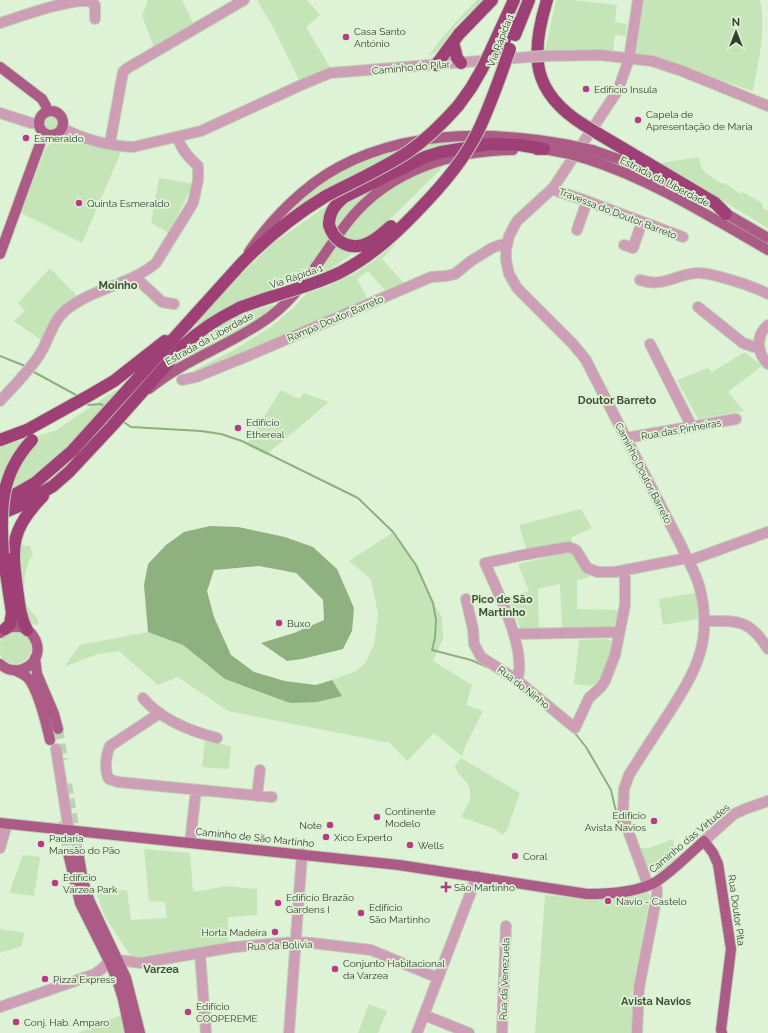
<svg xmlns="http://www.w3.org/2000/svg" width="768" height="1033" viewBox="0 0 768 1033" font-family="Raleway,sans-serif">
<style>
.green{fill:#c5e4b7}
.forest{fill:#8fb17f}
.lines{fill:none;stroke-linecap:round;stroke-linejoin:round}
.stream{stroke:#8eb07e;stroke-width:2}
.major-tunnel{stroke:#bdcfb5;stroke-width:10;stroke-dasharray:10 5;stroke-linecap:butt}
.minor-casing{stroke:#bdcfb5;stroke-width:12}
.major-casing{stroke:#bdcfb5;stroke-width:12}
.highway-casing{stroke:#bdcfb5;stroke-width:14}
.minor{stroke:#cd9eb5;stroke-width:10}
.major{stroke:#ac5a86;stroke-width:10}
.highway{stroke:#9e4076;stroke-width:12}
.minor-bridge-casing{stroke:#bdcfb5;stroke-width:12;stroke-linecap:butt}
.major-bridge-casing{stroke:#bdcfb5;stroke-width:12;stroke-linecap:butt}
.highway-bridge-casing{stroke:#bdcfb5;stroke-width:14;stroke-linecap:butt}
.minor-bridge{stroke:#cd9eb5;stroke-width:10}
.major-bridge{stroke:#ac5a86;stroke-width:10}
.highway-bridge{stroke:#9e4076;stroke-width:12}
.poi-dot{fill:#b93986;stroke:#def3d5;stroke-width:1.5}
.labels{text-anchor:middle;stroke-width:3.5;stroke-linejoin:round;paint-order:stroke}
.poi-label{font-size:10px;fill:#373f33;stroke:#def3d5;text-anchor:start}
.street-label{font-size:10px;fill:#373f33;stroke:#def3d5}
.neighbourhood-label{font-size:11px;font-weight:bold;fill:#415239;stroke:#def3d5}
</style>
<rect width="100%" height="100%" fill="#def3d5"/>
<!-- green -->
<path class="green" d="M148,0H182L196,29L156,52L142,16Z
M257,0H307L320,15L306,27L330,67L299,80L273,27Z
M477,0H483L456,25L437,51L428,57C442,36 459,18 477,0Z
M556,0H572L617,5L615,22L627,24L626,36L615,35L613,51L600,49L545,50Z
M644,0H760C767,30 758,62 753,91L636,53Z
M43 123a8 8 0 1 1 16 0a8 8 0 1 1-16 0Z
M69,139L121,152L82,243L21,213L46,147L55,141Z
M456,140V143L361,173L281,218C299,203 316,187 336,174C371,152 416,145 456,140Z
M699,157C700,167 703,172 712,177V178L723,184L724,183L741,194L742,192L762,203L763,209L768,210V228L662,164L661,163Z
M445,161L440,170L375,234L348,257L328,271L251,297L197,326L196,324L237,278L275,242L322,209L397,176Z
M159,178L193,184L169,233L151,223Z
M398,241L382,259L405,284L387,292L368,271L357,279L367,298L196,374L194,370L234,350L271,327L294,307L307,293L328,286L354,274L375,260Z
M50,268L78,297L54,316L41,340L14,321L25,311L18,303Z
M279,304C247,328 213,349 175,361C184,354 192,345 201,338C223,321 252,309 279,304Z
M745,352L762,366L728,392L744,411L698,419L677,380L708,368L712,372Z
M119,390L121,392L41,475L0,500V446L55,431L114,391Z
M281,390L299,399L304,393L329,402L266,455L246,445Z
M581,509L592,528L572,537L571,542L527,551L519,525Z
M392,533L416,565L433,603L442,617L443,639L433,661L472,685L466,705L483,711L465,747L462,756L434,733L407,761L390,743L228,711L178,677L158,685L119,651L98,654L64,667L80,645L148,632L183,645L208,666L341,696L332,680L356,671L365,663L374,645L378,614L371,579L349,561Z
M21,545L30,546L33,555C24,566 21,593 28,607C31,613 38,616 39,623L37,625C32,625 29,620 27,615L20,564Z
M565,553L571,554L581,569L590,577L577,580V609L620,610C619,617 618,624 611,627L562,629L560,584L538,589L539,630H521L508,597L529,591L518,564Z
M696,593L698,619L663,625L659,599Z
M-1 648a16 16 0 1 1 32 0a16 16 0 1 1-32 0Z
M607,639L611,641C615,652 604,673 599,683L590,686L574,684L579,640Z
M205,739L231,747L229,769L202,767Z
M461,758L520,793L507,830L502,835L495,829L461,817L470,800V791L468,784L457,772L455,766Z
M673,839L676,858L658,873H650L648,871L640,848H649Z
M144,849L190,853L193,892L227,886L257,889V915L228,917V944L132,958L105,917L95,890H127L131,920L167,918L165,902L149,901Z
M23,855L40,857L34,896L9,893Z
M648,892L650,896L632,993L633,1033H535L545,895L595,900L609,899Z
M0,929L24,933L22,946L0,953Z
M369,1004L387,1011L378,1033H358Z
M121,1015L125,1033H78Z"/>
<!-- forest -->
<path class="forest" d="M210,526L238,527L285,537L313,547L337,569L354,608L352,631L343,649L302,659L287,661L261,643L294,633L324,620L323,600L296,573L259,566L214,570L207,591L214,617L231,655L254,672L285,681L316,685L332,680L342,696L317,702L290,703L225,679L183,645L148,632L144,585L148,564L166,545L184,532Z"/>
<g class="lines">
<!-- stream -->
<path class="stream" d="M0,356L25,366
M32,371L78,396
M88,405L101,404L106,408
M122,421L131,427L201,431L221,434L242,441L358,498L393,532L416,565L433,603L436,620L435,638L432,650L471,660L487,667
M574,732L586,747L611,790L619,825"/>
<!-- major-tunnel -->
<path class="major-tunnel" d="M58,729L63,760
M67,784L78,851
M63,821L68,853"/>
<defs>
<path id="minor" d="M638,0L629,59L618,90L553,188L517,221L509,236L506,250V260L509,274L517,288L573,344L586,360L592,372L682,547C688,561 697,575 700,589C713,641 696,671 669,713C656,733 642,754 629,775L624,789L623,812L626,825L648,885
M0,23C22,16 65,0 87,1C90,1 92,3 95,5V19
M545,56L600,55L652,61L682,71L768,106
M0,113L31,123H39
M62,128C82,139 109,146 133,147L201,131L299,86L330,73L529,57
M110,143L123,72L126,69L244,0
M553,188L557,191L587,201L683,237
M577,230L587,201
M624,245L633,248L642,222
M135,277L162,302L174,304
M640,280C663,288 676,274 697,273C710,272 756,287 768,294
M698,307L743,343L754,347H759
M768,325C755,336 757,353 768,364
M650,344L692,427
M182,380L196,377L250,355L431,277L446,276L455,274L471,261L492,248L500,245L507,244
M0,401C13,387 27,373 38,357C49,342 51,322 66,310C93,288 130,285 156,263L193,203L198,180V166C189,158 180,148 178,137
M626,438L736,419
M688,561L768,532
M466,599L473,629L474,644L481,657L517,680L575,728L589,698L601,687L605,681L615,655L625,605V570
M704,621C737,621 749,618 768,649
M514,634L619,632
M517,680C528,652 497,590 485,563L528,554L569,547L576,550L587,568L598,572H615L687,558
M143,698C161,720 190,731 217,738
M160,713L110,746C106,754 104,771 109,779L118,782L272,797
M56,749L69,831
M257,796L260,770
M704,841L734,814L745,809L768,801
M190,843L196,790
M0,848L7,824
M200,953L206,1033
M118,960L141,963L234,947L296,942L312,943L371,950L438,978
M0,1007L95,974L104,967L109,961
M424,1015L469,1033
M289,1033L302,854
M417,1033L477,876
M502,1033L506,926
M637,1033L639,988L657,895V889L654,883"/>
<path id="major" d="M0,67L42,99L46,106L47,112
M39 123a12 12 0 1 1 24 0a12 12 0 1 1-24 0Z
M537,150L544,149L565,153
M592,150L621,160L695,197
M587,159C652,180 709,216 768,250
M720,210L768,238
M249,252C271,219 305,185 339,167C409,130 494,131 569,145
M0,254L44,133
M149,389C186,358 233,345 271,316C305,290 324,251 351,218C391,170 452,151 513,150
M0,633C30,610 54,657 23,669C15,672 7,670 0,664
M35,658L37,674L54,714L58,729
M14,670C19,672 24,674 28,678C39,691 46,723 50,740
M0,823L399,865L587,894C608,894 634,893 654,883C670,874 689,854 704,841L713,853L718,864L731,949L721,1030L722,1033
M78,851L83,881L90,902L126,978L140,1033
M68,853L80,903L109,961L116,977L123,999L130,1033"/>
<path id="highway" d="M547,0C530,55 531,92 584,125
M515,35L529,0
M453,42L457,58L461,63
M501,49L512,22
M491,50L514,0
M436,65L459,34L492,0
M458,106L471,88L482,69
M597,133L715,203L726,214
M329,225C329,212 335,205 344,197L425,157L441,152L490,144L520,145L544,149
M0,440L27,430L90,395L114,381L165,341
M0,503L35,483L72,451L241,264C267,237 293,216 326,196
M0,514L17,507L53,486L69,472L112,426L184,345C201,329 219,318 239,308
M3,554L12,613L10,624L5,629
M27,630C20,617 19,603 17,588C11,545 11,529 43,496"/>
</defs>
<!-- minor casing -->
<use href="#minor" class="minor-casing"/>
<!-- major casing -->
<use href="#major" class="major-casing"/>
<!-- highway casing -->
<use href="#highway" class="highway-casing"/>
<!-- minor -->
<use href="#minor" class="minor"/>
<!-- major -->
<use href="#major" class="major"/>
<!-- highway -->
<use href="#highway" class="highway"/>
<defs>
<path id="minor-bridge" d="M529,57L545,56"/>
<path id="major-bridge" d="M569,145L592,150
M565,153L587,159"/>
<path id="highway-bridge" d="M482,69L491,50
M584,125L597,133
M326,196C353,182 382,169 408,152C427,139 443,123 458,106
M329,225C331,232 335,238 341,242C360,254 378,238 391,226
M239,308C272,295 307,288 339,273C374,255 400,230 426,202C444,183 461,163 474,139C489,111 499,79 510,49
M3,554C0,510 0,474 32,440"/>
</defs>
<!-- minor-bridge casing -->
<use href="#minor-bridge" class="minor-bridge-casing"/>
<!-- major-bridge casing -->
<use href="#major-bridge" class="major-bridge-casing"/>
<!-- highway-bridge casing -->
<use href="#highway-bridge" class="highway-bridge-casing"/>
<!-- minor-bridge -->
<use href="#minor-bridge" class="minor-bridge"/>
<!-- major-bridge -->
<use href="#major-bridge" class="major-bridge"/>
<!-- highway-bridge -->
<use href="#highway-bridge" class="highway-bridge"/>
</g>
<!-- markers -->
<g class="poi-dot">
<circle cx="346" cy="37" r="4"/>
<circle cx="586" cy="89" r="4"/>
<circle cx="638" cy="120" r="4"/>
<circle cx="26" cy="138" r="4"/>
<circle cx="79" cy="203" r="4"/>
<circle cx="238" cy="428" r="4"/>
<circle cx="279" cy="623" r="4"/>
<circle cx="377" cy="817" r="4"/>
<circle cx="654" cy="821" r="4"/>
<circle cx="330" cy="825" r="4"/>
<circle cx="326" cy="837" r="4"/>
<circle cx="41" cy="844" r="4"/>
<circle cx="410" cy="845" r="4"/>
<circle cx="515" cy="856" r="4"/>
<circle cx="55" cy="883" r="4"/>
<path d="M444 881h4v4h4v4h-4v4h-4v-4h-4v-4h4z"/>
<circle cx="608" cy="901" r="4"/>
<circle cx="278" cy="903" r="4"/>
<circle cx="361" cy="913" r="4"/>
<circle cx="275" cy="932" r="4"/>
<circle cx="335" cy="969" r="4"/>
<circle cx="45" cy="979" r="4"/>
<circle cx="188" cy="1012" r="4"/>
<circle cx="16" cy="1022" r="4"/>
</g>
<g class="labels">
<!-- poi labels -->
<g class="poi-label">
<text x="354" y="35">Casa Santo<tspan x="354" dy="12">António</tspan></text>
<text x="594" y="93">Edifício Insula</text>
<text x="646" y="118">Capela de<tspan x="646" dy="12">Apresentação de Maria</tspan></text>
<text x="34" y="142">Esmeraldo</text>
<text x="87" y="207">Quinta Esmeraldo</text>
<text x="246" y="426">Edifício<tspan x="246" dy="12">Ethereal</tspan></text>
<text x="287" y="627">Buxo</text>
<text x="385" y="815">Continente<tspan x="385" dy="12">Modelo</tspan></text>
<text x="646" y="819" text-anchor="end">Edifício<tspan x="646" dy="12">Avista Navios</tspan></text>
<text x="322" y="829" text-anchor="end">Note</text>
<text x="334" y="841">Xico Experto</text>
<text x="49" y="842">Padaria<tspan x="49" dy="12">Mansão do Pão</tspan></text>
<text x="418" y="849">Wells</text>
<text x="523" y="860">Coral</text>
<text x="63" y="881">Edifício<tspan x="63" dy="12">Várzea Park</tspan></text>
<text x="454" y="891">São Martinho</text>
<text x="286" y="901">Edifício Brazão<tspan x="286" dy="12">Gardens I</tspan></text>
<text x="616" y="905">Navio - Castelo</text>
<text x="369" y="911">Edifício<tspan x="369" dy="12">São Martinho</tspan></text>
<text x="267" y="936" text-anchor="end">Horta Madeira</text>
<text x="343" y="967">Conjunto Habitacional<tspan x="343" dy="12">da Varzea</tspan></text>
<text x="53" y="983">Pizza Express</text>
<text x="196" y="1010">Edifício<tspan x="196" dy="12">COOPEREME</tspan></text>
<text x="24" y="1026">Conj. Hab. Amparo</text>
</g>
<!-- street labels -->
<g class="street-label">
<text transform="translate(500 40) rotate(-69)" y="4">Via Rápida 1</text>
<text transform="translate(411 67) rotate(-5)" y="4">Caminho do Pilar</text>
<text transform="translate(665 181) rotate(27)" y="4">Estrada da Liberdade</text>
<text transform="translate(618 213) rotate(21)" y="4">Travessa do Doutor Barreto</text>
<text transform="translate(296 276) rotate(-19)" y="4">Via Rápida 1</text>
<text transform="translate(335 318) rotate(-23)" y="4">Rampa Doutor Barreto</text>
<text transform="translate(209 338) rotate(-29)" y="4">Estrada da Liberdade</text>
<text transform="translate(681 429) rotate(-10)" y="4">Rua das Pinheiras</text>
<text transform="translate(644 473) rotate(63)" y="4">Caminho Doutor Barreto</text>
<text transform="translate(524 687) rotate(38)" y="4">Rua do Ninho</text>
<text transform="translate(255 837) rotate(6)" y="4">Caminho de São Martinho</text>
<text transform="translate(689 838) rotate(-40)" y="4">Caminho das Virtudes</text>
<text transform="translate(737 910) rotate(82)" y="4">Rua Doutor Pita</text>
<text transform="translate(280 945) rotate(-2)" y="4">Rua da Bolívia</text>
<text transform="translate(504 979) rotate(-88)" y="4">Rua da Venezuela</text>
</g>
<!-- neighbourhood labels -->
<g class="neighbourhood-label">
<text x="118" y="289">Moinho</text>
<text x="617" y="404">Doutor Barreto</text>
<text x="502" y="603">Pico de São<tspan x="502" dy="13">Martinho</tspan></text>
<text x="161" y="973">Varzea</text>
<text x="656" y="1005">Avista Navios</text>
</g>
</g>
<!-- north arrow -->
<g transform="translate(736 32)" stroke="#def3d5" stroke-width="3" paint-order="stroke">
<path d="M0-3L7 15L0 10L-7 15Z" fill="#373f33"/>
<text y="-6" font-size="11" font-weight="bold" text-anchor="middle" fill="#373f33">N</text>
</g>
</svg>
